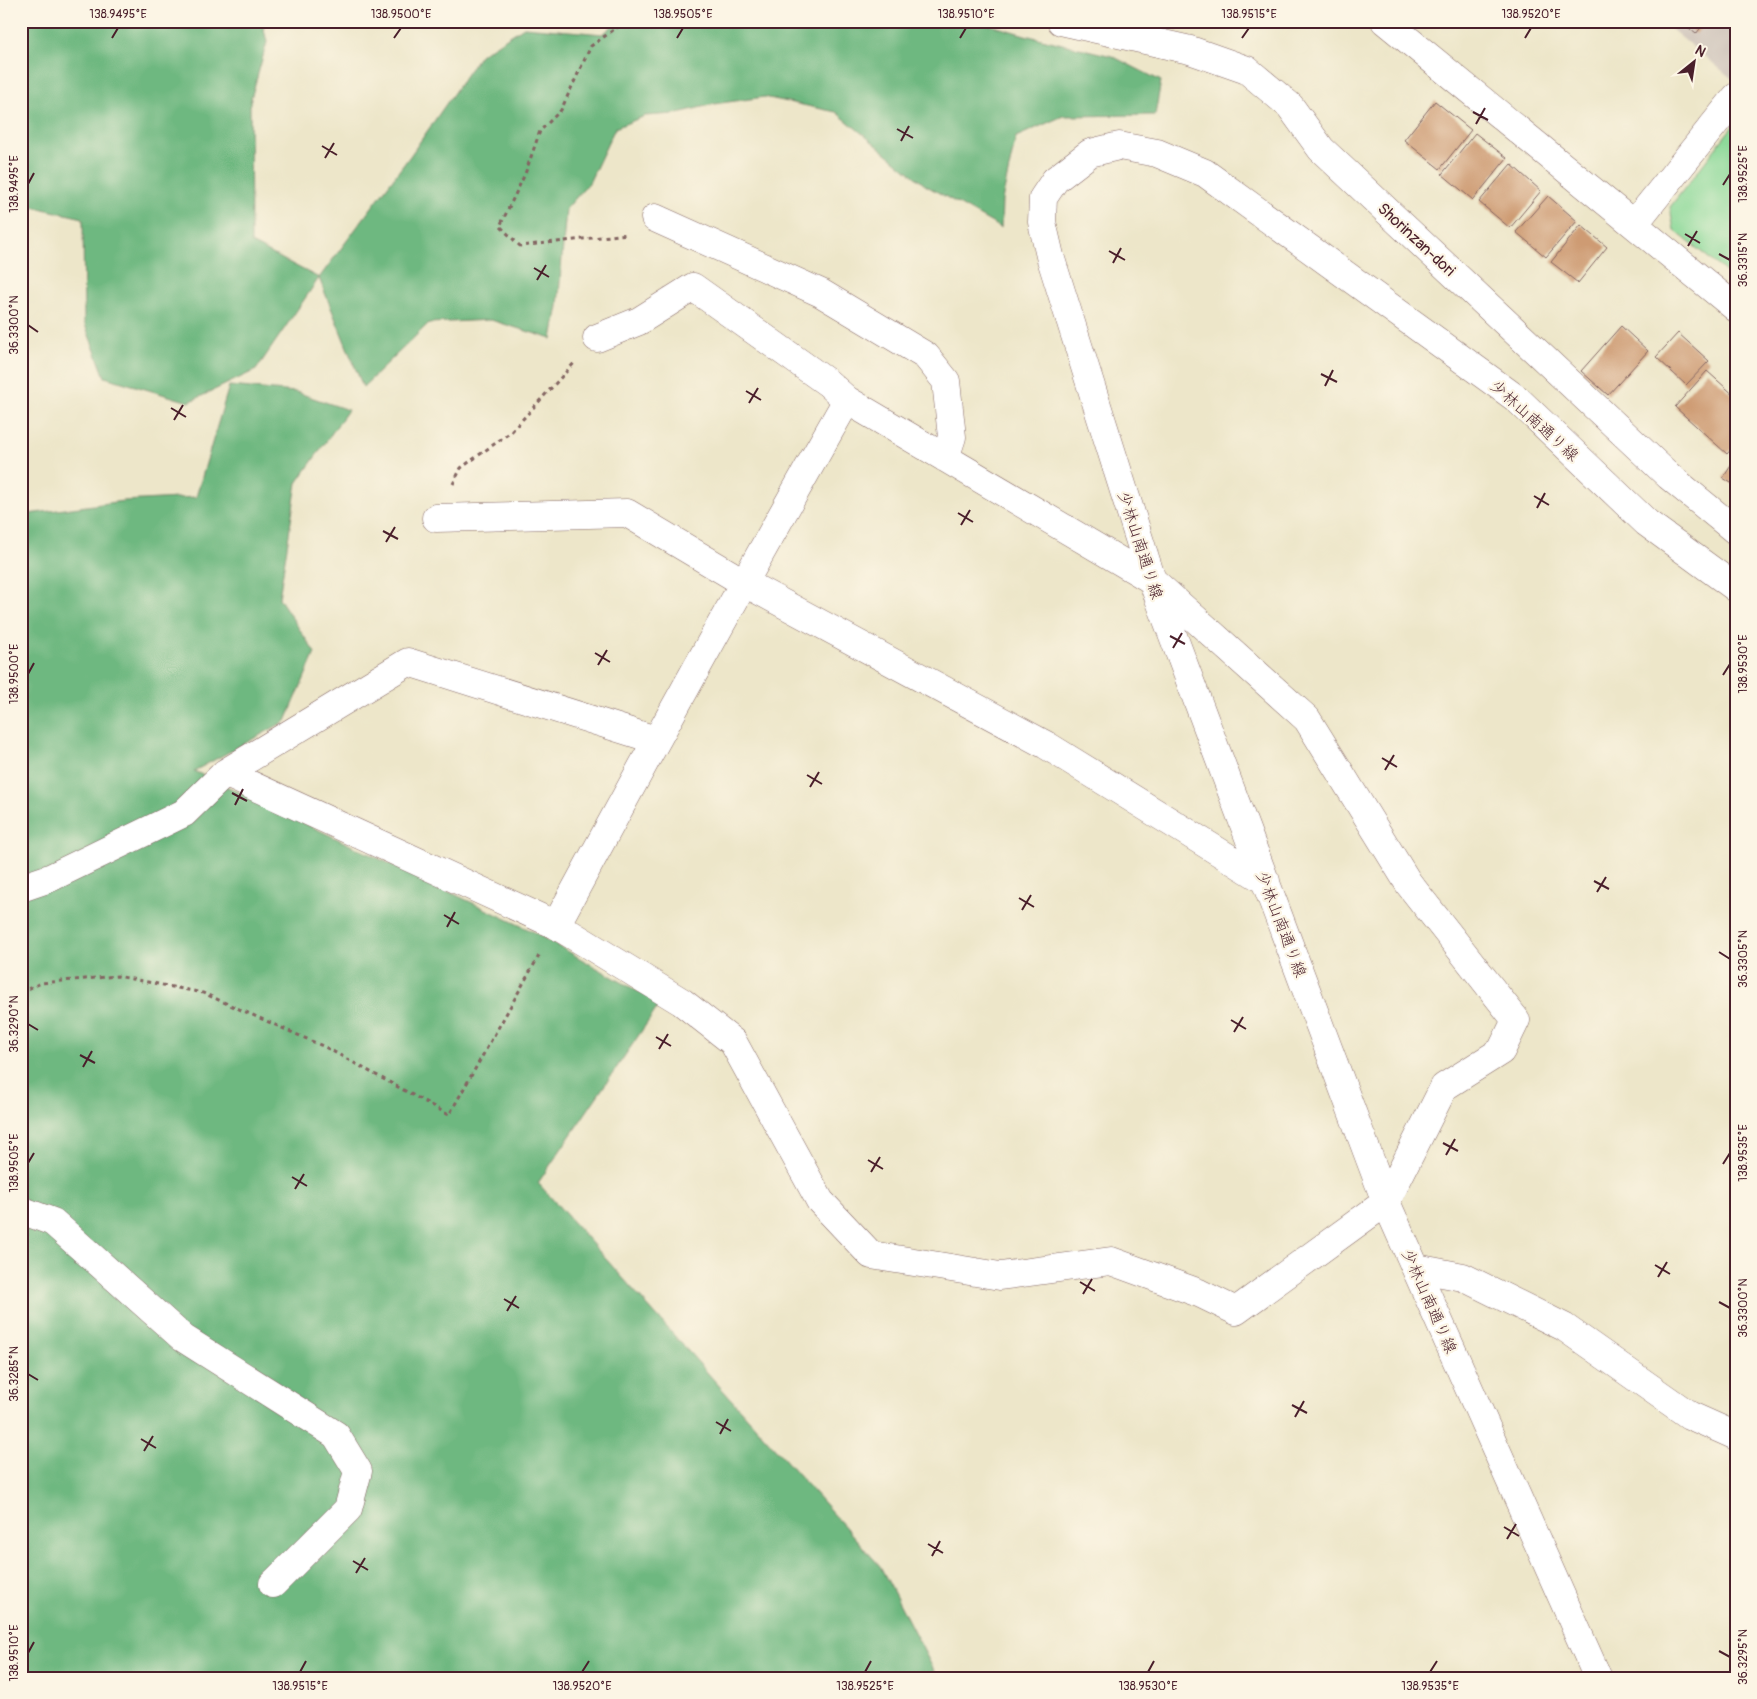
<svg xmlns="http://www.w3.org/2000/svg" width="1757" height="1699" viewBox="0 0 1757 1699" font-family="Pangolin,'Klee One',sans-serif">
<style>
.industrial{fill:#cdc2b9}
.green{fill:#89d897;stroke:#6a7c61}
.forest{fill:#6eb880;stroke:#5c6c56}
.building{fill:#ce9b73}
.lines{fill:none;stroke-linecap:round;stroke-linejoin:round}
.minor-casing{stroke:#836562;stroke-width:29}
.path{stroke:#836562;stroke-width:3;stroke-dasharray:4 4;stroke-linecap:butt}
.minor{stroke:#fff;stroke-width:28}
.ticks{fill:none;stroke:#4a1f2b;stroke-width:2}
.labels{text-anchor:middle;stroke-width:4.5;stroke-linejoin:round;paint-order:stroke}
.street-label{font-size:16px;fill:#4a1f2b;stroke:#fcf5e5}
.neatline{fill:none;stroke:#4a1f2b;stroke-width:2}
.ticks-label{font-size:12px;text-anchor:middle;fill:#4a1f2b}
</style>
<rect width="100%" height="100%" fill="#fcf5e5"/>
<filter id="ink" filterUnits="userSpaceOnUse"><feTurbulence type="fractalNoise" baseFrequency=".02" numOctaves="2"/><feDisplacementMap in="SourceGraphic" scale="10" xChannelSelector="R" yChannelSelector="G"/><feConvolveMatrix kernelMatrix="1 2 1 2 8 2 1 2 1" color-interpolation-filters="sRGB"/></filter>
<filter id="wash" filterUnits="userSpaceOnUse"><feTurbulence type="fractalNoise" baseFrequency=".0096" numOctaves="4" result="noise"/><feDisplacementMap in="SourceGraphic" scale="20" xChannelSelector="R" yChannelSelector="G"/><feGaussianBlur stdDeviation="1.12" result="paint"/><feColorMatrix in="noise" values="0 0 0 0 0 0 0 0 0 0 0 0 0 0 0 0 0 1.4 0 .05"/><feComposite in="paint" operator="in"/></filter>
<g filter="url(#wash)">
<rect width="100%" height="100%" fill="#ede6c9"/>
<!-- industrial -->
<path class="industrial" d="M1661,21H1736V80L1735,81Z"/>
<!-- green -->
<path class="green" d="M1736,122V280L1674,230L1670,207Z"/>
<!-- forest -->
<path class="forest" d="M21,21H262L267,42L250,102L251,243L319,278L410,156L480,55L524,27L603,34L618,21H977L1025,35L1112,56L1161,81L1155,115L1063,116L1016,137L1002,200L1001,228L925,185L836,112L764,97L714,104L674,114L645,116L615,128L589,183L566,209L558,306L552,339L491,320L429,323L363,387L319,278L256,370L189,402L105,377L84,322L83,218L34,207L21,223Z
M229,386L296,392L348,410L297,483L279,598L315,653L286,721L194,771L534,932L660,1004L538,1183L880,1566L938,1678H21V515L123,501L196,497Z"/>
<g id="blocks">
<!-- building -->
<path class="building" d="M1680,21H1706L1696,34Z
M1435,101L1471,130L1440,169L1404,140Z
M1475,133L1507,158L1473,200L1442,174Z
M1511,164L1541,191L1510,228L1479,202Z
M1548,196L1577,221L1546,257L1516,232Z
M1581,225L1607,247L1578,283L1551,262Z
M1621,326L1648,351L1608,395L1581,371Z
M1678,333L1709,361L1686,385L1656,357Z
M1707,371L1736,397V444L1727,454L1675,407Z
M1736,458V486L1723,478Z"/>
</g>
</g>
<g filter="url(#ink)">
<use href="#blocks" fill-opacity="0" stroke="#836562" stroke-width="1"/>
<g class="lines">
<defs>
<path id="minor" d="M1061,21L1190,50L1247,70L1290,106L1321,149L1669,476L1736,531
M1385,21L1736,308
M655,218L821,293L926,356L946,381L952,437L945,458
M1634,224L1736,97
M436,518L627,513L743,582L1046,745L1266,881
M225,773L556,925L682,1002L733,1042L820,1201L871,1255L1000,1276L1111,1261L1199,1293L1236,1311L1386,1202L1444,1087L1501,1051L1516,1020L1409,884L1307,719L1152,580L847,400L828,383L693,287L639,321L597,338
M21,888L50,878L184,813L225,773L408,662L656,740
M556,925C651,749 748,574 847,400
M21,1210L53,1222L183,1338L336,1435L358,1471L348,1509L273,1584
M1416,1268L1463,1277L1564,1327L1689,1415L1736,1436
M1598,1678L1386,1202L1152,580L1050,256L1042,222L1043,198L1055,180L1090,153L1119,146L1157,153L1205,173L1517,399L1647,523L1736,588"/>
</defs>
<!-- minor casing -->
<use href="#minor" class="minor-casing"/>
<!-- path -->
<path class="path" d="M626,21L591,46L561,110L540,131L525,174L500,226L520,246L628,234
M453,484L461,468L511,432L576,361
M21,992L41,983L117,976L203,993L325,1047L449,1115L540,954"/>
<!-- minor -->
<use href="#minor" class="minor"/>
</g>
</g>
<!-- ticks -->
<path class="ticks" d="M112,38L118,28M394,38L401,28M677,38L683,28M960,38L966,28M1242,38L1249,28M1525,38L1531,28M1473,112L1488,120M1476,124L1485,108M897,129L913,138M901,141L909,126M322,146L337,155M325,158L334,143M28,184L34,173M1723,185L1730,174M1685,234L1700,243M1688,246L1697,231M1109,251L1125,260M1719,254L1730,260M1113,263L1121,248M534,268L549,277M537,280L546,265M28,325L38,332M1321,374L1337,382M1325,386L1333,370M746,391L761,400M749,403L758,388M171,408L186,417M174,420L183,405M1534,496L1549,505M1537,508L1545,493M958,513L973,522M961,525L970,510M383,531L398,539M386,542L395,527M1170,636L1185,644M1173,648L1182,633M595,653L610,662M598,665L607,650M28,674L34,663M1723,675L1730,664M1382,758L1397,767M1385,770L1394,755M807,775L822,784M810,787L819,772M232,793L247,801M235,805L243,789M1594,881L1609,889M1597,892L1606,877M1019,898L1034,907M1022,910L1031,895M444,915L459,924M447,927L455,912M1719,952L1730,959M1231,1020L1246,1029M28,1024L38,1030M1234,1032L1243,1017M656,1037L671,1046M659,1049L668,1034M80,1055L95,1063M83,1067L92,1051M1443,1143L1458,1151M1446,1155L1455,1139M868,1160L883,1169M28,1163L34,1153M1723,1164L1730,1153M871,1172L880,1157M292,1177L307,1186M295,1189L304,1174M1655,1265L1670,1274M1658,1277L1667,1262M1080,1282L1095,1291M1083,1294L1092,1279M504,1299L519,1308M1719,1302L1730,1308M507,1311L516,1296M28,1374L38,1380M1292,1405L1307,1413M1295,1417L1304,1401M716,1422L731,1431M720,1434L728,1419M141,1439L156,1448M144,1451L153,1436M1504,1527L1519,1536M1507,1539L1516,1524M928,1544L943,1553M932,1556L940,1541M353,1561L368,1570M356,1573L365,1558M1719,1651L1730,1657M28,1653L34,1642M300,1672L306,1661M582,1672L589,1661M865,1672L871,1661M1148,1672L1154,1661M1430,1672L1437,1661"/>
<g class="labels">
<!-- street labels -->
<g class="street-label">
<text transform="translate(1417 239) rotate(43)" y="6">Shorinzan-dori</text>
<text transform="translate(1535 420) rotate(42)" y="6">少林山南通り線</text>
<text transform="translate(1141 545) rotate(72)" y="6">少林山南通り線</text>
<text transform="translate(1282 924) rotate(69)" y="6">少林山南通り線</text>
<text transform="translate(1430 1301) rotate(66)" y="6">少林山南通り線</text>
</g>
</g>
<!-- margin -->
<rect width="1757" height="1699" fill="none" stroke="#fcf5e5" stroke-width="55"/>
<!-- north arrow -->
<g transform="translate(1694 62) rotate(30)" stroke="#fcf5e5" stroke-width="4" paint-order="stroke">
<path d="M0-4L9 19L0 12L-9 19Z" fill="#4a1f2b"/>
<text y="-8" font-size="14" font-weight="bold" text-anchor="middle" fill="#4a1f2b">N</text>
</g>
<rect x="28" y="28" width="1702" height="1644" class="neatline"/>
<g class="ticks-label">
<text x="118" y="18">138.9495°E</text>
<text x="401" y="18">138.9500°E</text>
<text x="683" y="18">138.9505°E</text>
<text x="966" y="18">138.9510°E</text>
<text x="1249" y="18">138.9515°E</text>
<text x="1531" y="18">138.9520°E</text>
<text transform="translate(1743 174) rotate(-90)" y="4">138.9525°E</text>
<text transform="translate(14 184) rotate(-90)" y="4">138.9495°E</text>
<text transform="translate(1743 260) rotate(-90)" y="4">36.3315°N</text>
<text transform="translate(14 325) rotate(-90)" y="4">36.3300°N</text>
<text transform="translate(1743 664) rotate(-90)" y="4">138.9530°E</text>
<text transform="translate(14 674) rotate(-90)" y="4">138.9500°E</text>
<text transform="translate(1743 959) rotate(-90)" y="4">36.3305°N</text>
<text transform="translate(14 1024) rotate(-90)" y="4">36.3290°N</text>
<text transform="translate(1743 1153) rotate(-90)" y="4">138.9535°E</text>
<text transform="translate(14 1163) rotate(-90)" y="4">138.9505°E</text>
<text transform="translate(1743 1308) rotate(-90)" y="4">36.3300°N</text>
<text transform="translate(14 1374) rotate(-90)" y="4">36.3285°N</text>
<text transform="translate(14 1653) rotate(-90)" y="4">138.9510°E</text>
<text transform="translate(1743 1657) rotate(-90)" y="4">36.3295°N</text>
<text x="300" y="1690">138.9515°E</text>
<text x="582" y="1690">138.9520°E</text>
<text x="865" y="1690">138.9525°E</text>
<text x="1148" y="1690">138.9530°E</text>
<text x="1430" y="1690">138.9535°E</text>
</g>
</svg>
